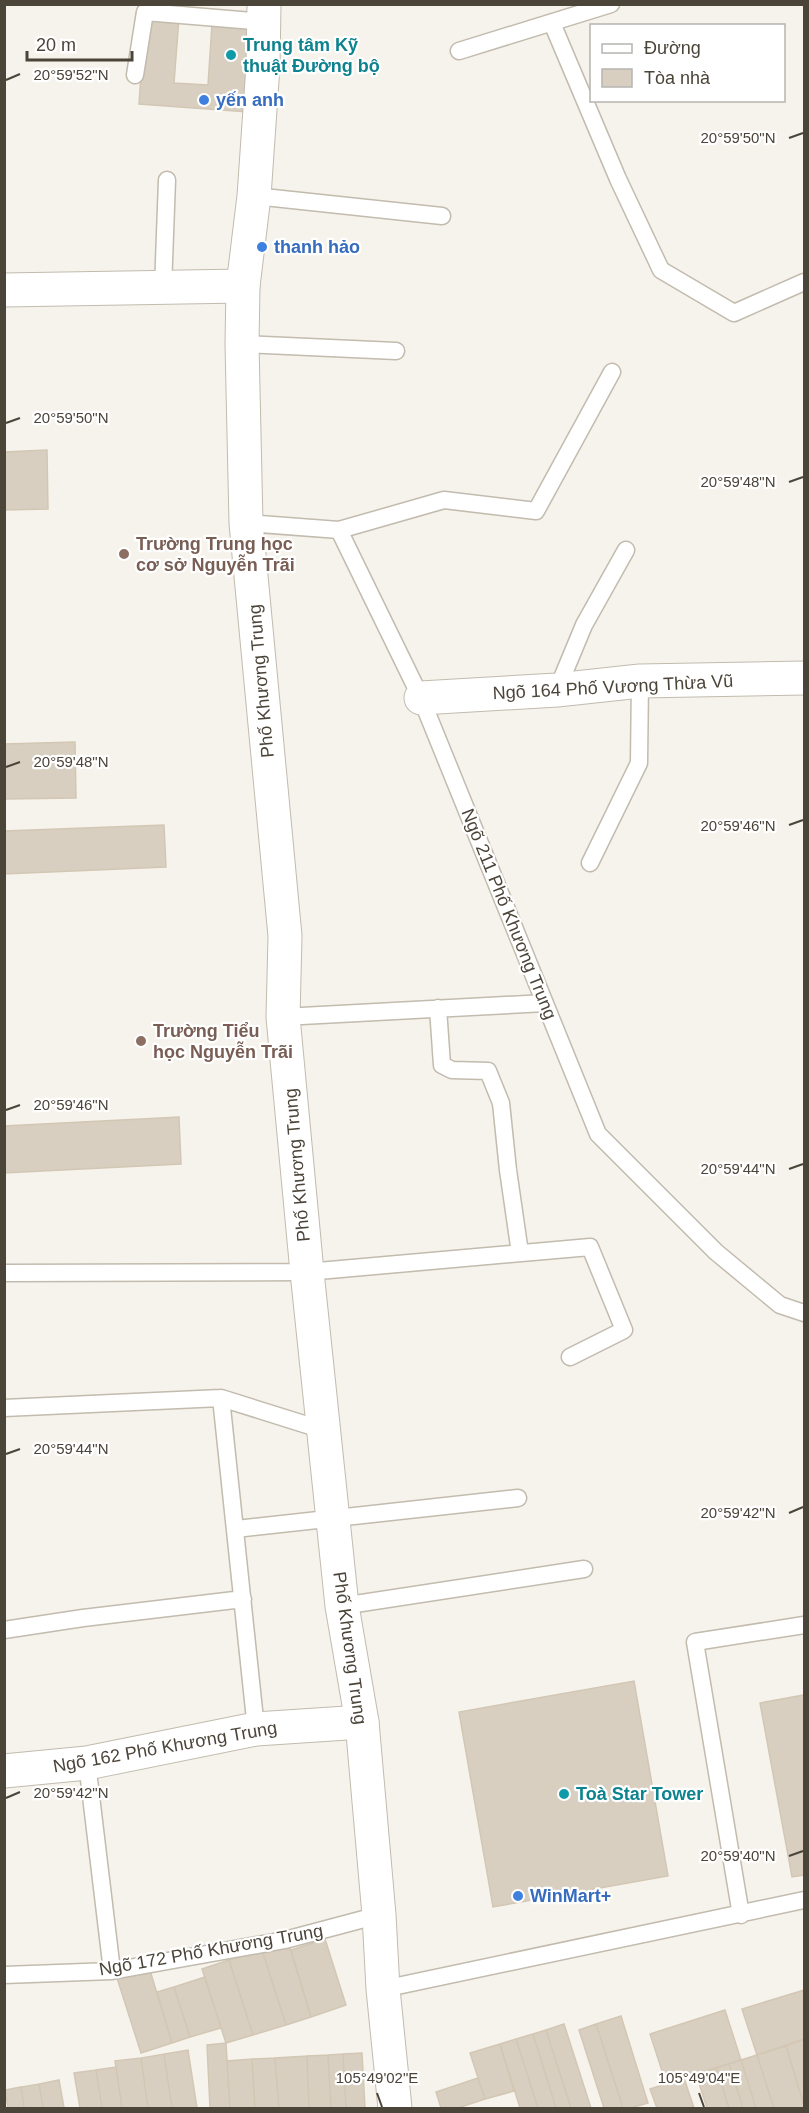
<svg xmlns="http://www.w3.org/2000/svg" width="809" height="2113" viewBox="0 0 809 2113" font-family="Arial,sans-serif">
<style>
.building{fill:#d8cfc1;stroke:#d3c7b4;stroke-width:1.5}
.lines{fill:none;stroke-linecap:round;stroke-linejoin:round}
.service-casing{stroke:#c2bbae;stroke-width:19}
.minor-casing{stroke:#c2bbae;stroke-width:35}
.tertiary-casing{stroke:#c2bbae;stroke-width:35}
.service{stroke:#fff;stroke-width:16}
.minor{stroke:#fff;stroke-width:33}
.tertiary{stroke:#fff;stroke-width:33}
.ticks{fill:none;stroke:#4b4439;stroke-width:2}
.culture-dot{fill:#0f9aa8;stroke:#fff;stroke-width:2}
.shop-dot{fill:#3f7fe0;stroke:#fff;stroke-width:2}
.education-dot{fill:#8d6e63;stroke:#fff;stroke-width:2}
.labels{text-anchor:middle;stroke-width:4.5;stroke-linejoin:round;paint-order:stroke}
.culture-label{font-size:18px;font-weight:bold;fill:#0d838f;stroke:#fff;text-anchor:start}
.shop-label{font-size:18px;font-weight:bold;fill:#366cbe;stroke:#fff;text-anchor:start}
.education-label{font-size:18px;font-weight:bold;fill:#785e54;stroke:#fff;text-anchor:start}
.street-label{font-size:18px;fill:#4b4439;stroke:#fff}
.ticks-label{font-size:15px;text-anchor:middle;fill:#4b4439;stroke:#fff;stroke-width:4.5;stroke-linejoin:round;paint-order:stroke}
</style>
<rect width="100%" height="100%" fill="#f6f3ec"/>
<!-- building -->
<path class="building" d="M145,15L179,18L174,83L208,85L212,24L254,27L248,112L139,104Z
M47,450L48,509L4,510V452Z
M75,742L76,798L4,799V744Z
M164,825L166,867L4,874V831Z
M179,1117L181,1164L4,1173V1126Z
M634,1681L668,1876L493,1907L459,1712Z
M804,1695V1875L792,1877L760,1703Z
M325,1939L346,2005L311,2017L291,1950Z
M288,1942L311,2017L286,2025L262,1950Z
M262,1950L286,2025L253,2035L229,1960Z
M229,1960L253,2035L226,2043L202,1969Z
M149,1967L172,2043L141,2053L117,1978Z
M205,1977L221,2028L190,2037L174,1987Z
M174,1987L190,2037L172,2043L157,1992Z
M804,1990V2039L757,2055L742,2009Z
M725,2010L741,2060L666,2083L650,2034Z
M621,2016L648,2103L631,2108H623L596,2024Z
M564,2024L591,2108H571L546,2030Z
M596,2024L623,2108H604L579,2030Z
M546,2030L571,2108H556L533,2034Z
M533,2034L556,2108H538L516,2039Z
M516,2039L538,2108H520L500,2044Z
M804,2039V2105L786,2046Z
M226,2043L230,2108H210L207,2045Z
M500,2044L514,2091L485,2099L470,2053Z
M786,2046L804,2105V2108H774L757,2055Z
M188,2050L197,2108H172L164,2054Z
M362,2053L365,2108H346L343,2054Z
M164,2054L172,2108H148L141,2058Z
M343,2054L346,2108H331L328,2055Z
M328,2055L331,2108H309L307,2056Z
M757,2055L774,2108H756L741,2060Z
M307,2056L309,2108H279L275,2058Z
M141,2058L148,2108H122L115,2061Z
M275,2058L279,2108H255L252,2059Z
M252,2059L255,2108H230L227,2061Z
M741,2060L756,2108H743L729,2064Z
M729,2064L743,2108H729L716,2068Z
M116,2067L122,2108H102L96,2070Z
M716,2068L729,2108H707L696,2074Z
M96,2070L102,2108H80L74,2073Z
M478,2078L485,2099L458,2108H441L436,2092Z
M684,2078L694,2108H657L650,2089Z
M59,2080L64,2108H43L39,2084Z
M39,2084L43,2108H24L21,2087Z
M21,2087L24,2108H8L5,2090Z"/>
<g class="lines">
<defs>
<path id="service" d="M552,23L618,179L661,270L734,313L804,282
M459,51L611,4
M135,75L145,12L264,22
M254,196L442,216
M163,288L167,180
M242,344L396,351
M246,523L339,530L421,698L598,1134L716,1252L780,1305L804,1313
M339,530L444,500L536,511L612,372
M557,690L584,625L626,550
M590,863L639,763L640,681
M438,1008L442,1065L452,1070L488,1071L501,1103L508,1170L520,1253
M283,1017L545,1003
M4,1273L307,1272L590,1247L624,1330L570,1357
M221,1398L256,1729
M4,1408L221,1398L323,1430
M236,1529L518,1498
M342,1606L584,1569
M4,1630L83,1618L243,1599
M87,1763L112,1971
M741,1915L695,1642L804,1625
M4,1975L112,1971L285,1940L379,1915
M383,1989L804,1900"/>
<path id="minor" d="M4,290L243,286
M421,698L557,690L640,681L804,678
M4,1771L87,1763L256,1729L362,1722"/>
<path id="tertiary" d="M264,4L263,66L254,196L243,286L242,344L246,523L285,936L283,1017L307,1272L342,1606L362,1722L379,1915L383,1989L395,2108"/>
</defs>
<!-- service casing -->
<use href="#service" class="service-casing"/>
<!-- minor casing -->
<use href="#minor" class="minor-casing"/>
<!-- tertiary casing -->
<use href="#tertiary" class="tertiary-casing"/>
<!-- service -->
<use href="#service" class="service"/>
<!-- minor -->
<use href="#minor" class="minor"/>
<!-- tertiary -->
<use href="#tertiary" class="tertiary"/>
</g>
<!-- ticks -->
<path class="ticks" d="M6,80L20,74M789,138L803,133M6,423L20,418M789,482L803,477M6,767L20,762M789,825L803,820M6,1110L20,1105M789,1169L803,1164M6,1454L20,1449M789,1513L803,1507M6,1798L20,1792M789,1856L803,1851M377,2093L382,2107M699,2093L704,2107"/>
<!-- markers -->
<g class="culture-dot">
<circle cx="231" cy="55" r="6"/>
<circle cx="564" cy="1794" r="6"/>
</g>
<g class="shop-dot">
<circle cx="204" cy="100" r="6"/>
<circle cx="262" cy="247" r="6"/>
<circle cx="518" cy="1896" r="6"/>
</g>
<g class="education-dot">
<circle cx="124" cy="554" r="6"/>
<circle cx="141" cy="1041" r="6"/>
</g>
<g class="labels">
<!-- culture labels -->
<g class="culture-label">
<text x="243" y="51">Trung tâm Kỹ<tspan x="243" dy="21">thuật Đường bộ</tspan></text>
<text x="576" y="1800">Toà Star Tower</text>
</g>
<!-- shop labels -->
<g class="shop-label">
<text x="216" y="106">yến anh</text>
<text x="274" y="253">thanh hảo</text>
<text x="530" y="1902">WinMart+</text>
</g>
<!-- education labels -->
<g class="education-label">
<text x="136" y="550">Trường Trung học<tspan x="136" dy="21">cơ sở Nguyễn Trãi</tspan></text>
<text x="153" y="1037">Trường Tiểu<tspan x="153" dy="21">học Nguyễn Trãi</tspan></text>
</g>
<!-- street labels -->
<g class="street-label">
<text transform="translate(261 681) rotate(-95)" y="6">Phố Khương Trung</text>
<text transform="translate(613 687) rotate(-3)" y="6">Ngõ 164 Phố Vương Thừa Vũ</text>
<text transform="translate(509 914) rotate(68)" y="6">Ngõ 211 Phố Khương Trung</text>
<text transform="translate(297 1165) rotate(-95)" y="6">Phố Khương Trung</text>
<text transform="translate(350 1648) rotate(82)" y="6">Phố Khương Trung</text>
<text transform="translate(165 1747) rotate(-10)" y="6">Ngõ 162 Phố Khương Trung</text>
<text transform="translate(211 1950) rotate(-10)" y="6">Ngõ 172 Phố Khương Trung</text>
</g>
</g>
<g class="ticks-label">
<text x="71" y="80">20°59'52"N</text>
<text x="738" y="143">20°59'50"N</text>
<text x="71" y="423">20°59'50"N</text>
<text x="738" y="487">20°59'48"N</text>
<text x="71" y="767">20°59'48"N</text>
<text x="738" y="831">20°59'46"N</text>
<text x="71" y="1110">20°59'46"N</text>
<text x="738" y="1174">20°59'44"N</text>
<text x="71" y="1454">20°59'44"N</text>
<text x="738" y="1518">20°59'42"N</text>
<text x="71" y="1798">20°59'42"N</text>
<text x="738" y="1861">20°59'40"N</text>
<text x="377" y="2083">105°49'02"E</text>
<text x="699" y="2083">105°49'04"E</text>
</g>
<!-- border -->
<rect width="809" height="2113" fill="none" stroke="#4b4439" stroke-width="12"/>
<!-- legend -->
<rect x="590" y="24" width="195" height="78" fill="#ffffff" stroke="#b7b4b0" stroke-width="1.5"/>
<rect x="602" y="44" width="30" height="9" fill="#ffffff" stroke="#b7b4b0" stroke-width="1.5"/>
<text x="644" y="54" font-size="18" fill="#4b4439">Đường</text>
<rect x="602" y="69" width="30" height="18" fill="#d8cfc1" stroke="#b7b4b0" stroke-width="1.5"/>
<text x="644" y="84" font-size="18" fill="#4b4439">Tòa nhà</text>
<!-- scale -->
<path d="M27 51v9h105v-9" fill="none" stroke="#4b4439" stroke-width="3"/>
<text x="36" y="51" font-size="18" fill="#4b4439" stroke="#ffffff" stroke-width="4.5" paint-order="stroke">20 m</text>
</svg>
